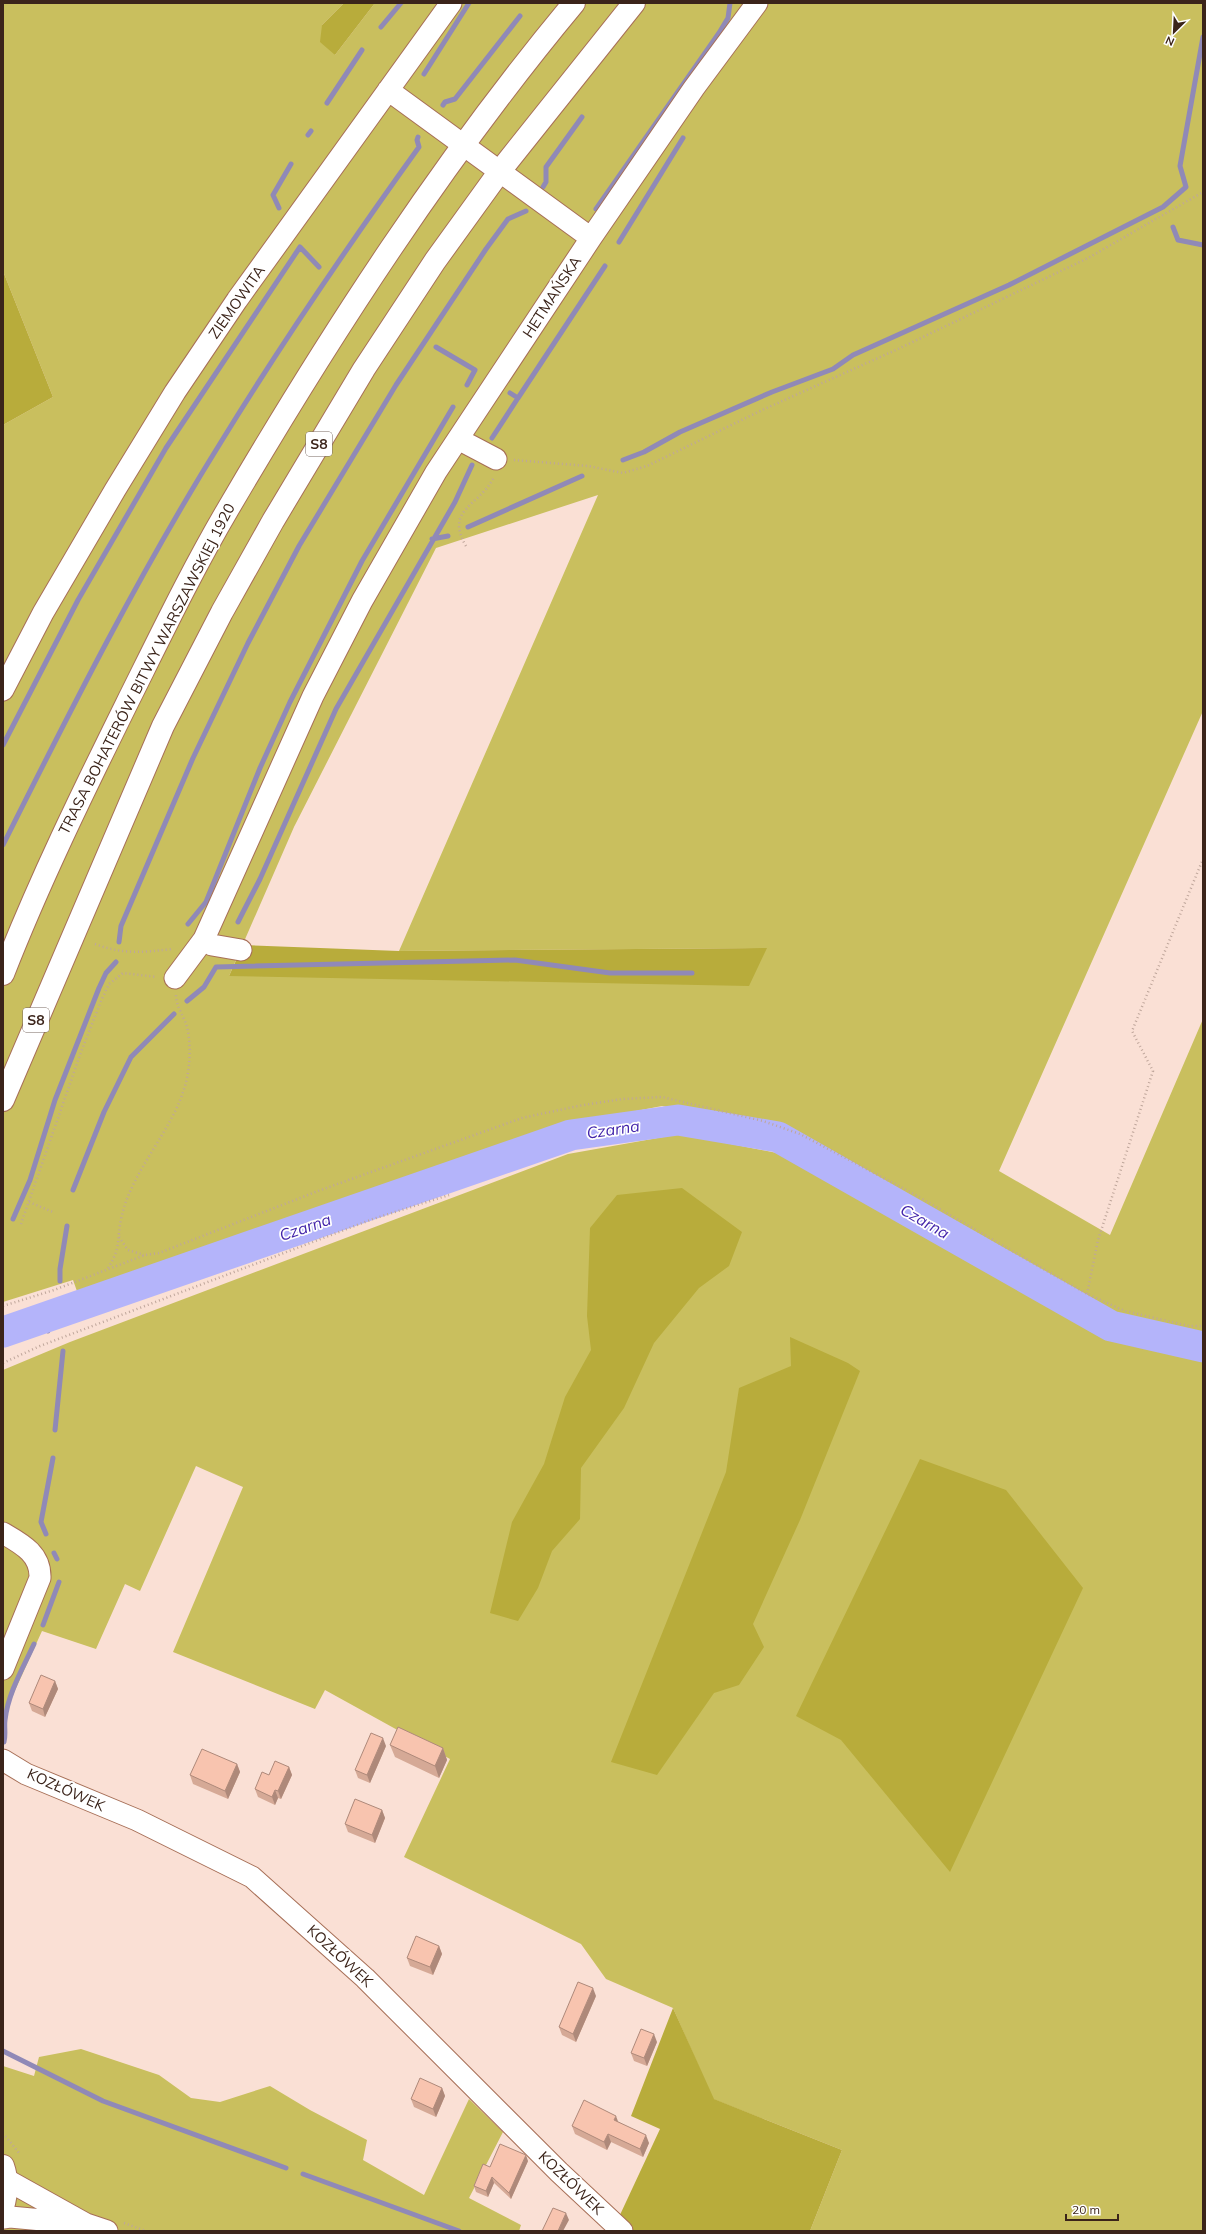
<svg xmlns="http://www.w3.org/2000/svg" width="1206" height="2234" viewBox="0 0 1206 2234" font-family="Mulish,sans-serif">
<style>
.green{fill:#c9bf5e;fill-rule:evenodd}
.forest{fill:#b8ac3b}
.lines{fill:none;stroke-linecap:round;stroke-linejoin:round}
.stream{stroke:#9089b7;stroke-width:5}
.river{stroke:#b4b4fa;stroke-width:31}
.minor-casing{stroke:#a76f57;stroke-width:23}
.major-casing{stroke:#a76f57;stroke-width:24}
.highway-casing{stroke:#a76f57;stroke-width:24}
.path{stroke:#bfa69b;stroke-width:2.5;stroke-dasharray:1 3;stroke-linecap:butt}
.minor{stroke:#fff;stroke-width:21}
.major{stroke:#fff;stroke-width:22}
.highway{stroke:#fff;stroke-width:22}
.wall{fill:#d5a996}
.shaded-wall{fill:#ae897a}
.building{fill:#f8c4af;stroke:#ae897a}
.labels{text-anchor:middle;stroke-width:3.5;stroke-linejoin:round;paint-order:stroke}
.shield{fill:#fff;stroke:#76665f;stroke-width:1}
.shield-label{font-size:14px;font-weight:bold;fill:#3b241a}
.street-label{font-size:15px;fill:#3b241a;stroke:#fff}
.water-label{font-size:16px;font-style:italic;fill:#4325aa;stroke:#fff}
</style>
<rect width="100%" height="100%" fill="#fae0d5"/>
<!-- green -->
<path class="green" d="M3,3H344L322,25L335,55L375,3H1203V711L999,1171L1110,1235L1203,1019V1336L1119,1314L776,1128L662,1106L579,1122L78,1294L73,1280L3,1302V425L53,397L3,271ZM598,495L399,951L766,948L229,976L294,827L436,548Z
M680,1134L777,1153L1107,1338L1203,1355V2231H810L842,2150L713,2099L673,2008L606,1979L581,1944L404,1857L450,1759L325,1690L315,1709L173,1652L243,1487L196,1466L140,1591L125,1584L96,1649L42,1631L3,1717V1370L70,1342L568,1154Z
M81,2049L159,2075L191,2098L220,2102L270,2086L310,2110L367,2140L363,2160L424,2195L469,2099L503,2132L469,2198L521,2225L519,2231H3V2066L34,2076L39,2057Z"/>
<!-- forest -->
<path class="forest" d="M344,3H375L335,55L320,42L322,25Z
M3,271L53,397L3,425Z
M243,945L399,951L767,948L749,986L229,976Z
M682,1188L742,1232L729,1266L699,1288L654,1343L624,1408L581,1468L580,1519L552,1551L538,1588L518,1621L490,1613L512,1522L544,1464L565,1397L591,1350L587,1316L590,1228L617,1195Z
M790,1337L848,1363L860,1371L800,1520L753,1624L764,1647L739,1685L714,1693L657,1775L611,1762L726,1472L739,1388L791,1366Z
M920,1459L1006,1490L1083,1588L950,1872L841,1740L796,1716Z
M673,2008L714,2099L842,2150L810,2231H633L619,2217L660,2129L631,2116Z"/>
<g class="lines">
<!-- stream -->
<path class="stream" d="M381,27L401,3
M424,74L469,3
M327,103L362,50
M443,105L445,102L455,99L520,16
M308,135L311,131
M543,187L546,182V167L582,117
M279,208L273,195L291,164
M596,209L719,33L728,18L730,3
M1173,227L1178,240L1203,245
M619,242L683,138
M436,347L475,370L467,385
M518,398L605,266
M492,438L518,398L510,393
M623,460L644,452L680,432L772,392L833,369L853,355L1009,285L1163,207L1186,187L1180,166L1203,37
M468,527L582,476
M432,539L448,536
M3,745L78,600L166,448L300,247L319,267
M3,845C71,709 140,572 221,442C283,341 350,243 419,147L417,140L418,137
M238,922L260,879L336,709L455,502L472,465
M188,924L206,902L260,768L290,702L362,561L453,407
M119,942L121,926L193,758L248,643L299,546L396,385L486,249L508,219L526,211
M187,1001L204,987L216,967L515,960L610,973H692
M73,1190L104,1112L131,1057L174,1014
M13,1219L30,1180L55,1100L99,988L106,973L116,962
M60,1281V1269L67,1226
M48,1331L49,1326L66,1301
M55,1430L63,1351
M46,1534L41,1522L53,1458
M54,1553L57,1559
M43,1625L59,1582
M4,1742C6,1734 4,1728 5,1720C8,1693 23,1668 34,1644
M3,2051L103,2101L286,2168
M303,2174L459,2231"/>
<!-- river -->
<path class="river" d="M3,1332L571,1135L678,1120L778,1137L1111,1326L1203,1347"/>
<defs>
<path id="minor" d="M388,90L591,238
M458,439L496,459
M3,690L43,613L115,490L175,392L237,300L451,3
M204,939L212,945L241,950
M175,978L204,939L313,696L362,601L436,472L591,238L694,88L757,3
M3,1533C22,1544 41,1554 40,1578L3,1669
M3,1760L26,1774L137,1820L252,1877L365,1978L559,2172L622,2231
M7,2180L86,2224L107,2231
M3,2218L10,2217L75,2223"/>
<path id="major" d="M3,2166C8,2180 7,2193 3,2207"/>
<path id="highway" d="M3,974C39,882 82,794 126,705C159,639 191,572 228,509C331,333 444,159 574,3
M3,1100L163,726L222,612L273,521L364,369L435,261L500,171L634,3"/>
</defs>
<!-- minor casing -->
<use href="#minor" class="minor-casing"/>
<!-- major casing -->
<use href="#major" class="major-casing"/>
<!-- highway casing -->
<use href="#highway" class="highway-casing"/>
<!-- path -->
<path class="path" d="M514,460L588,466L623,473L647,466L760,411L898,349L1088,258L1203,192
M466,546C444,509 480,506 494,477
M95,944C124,955 144,952 173,949
M29,1202L53,1212
M21,1224L81,1052L101,1001L109,984L123,973L157,977
M119,1237L128,1250L144,1255
M3,1244L4,1245
M108,1268C121,1248 117,1239 121,1219C132,1167 176,1129 187,1078C190,1063 191,1042 187,1027C184,1016 176,1007 176,995
M1087,1294L1098,1240L1153,1071L1132,1031L1203,859
M3,1306L54,1290L145,1255L159,1253L318,1191L522,1118L578,1106L622,1099L662,1097L763,1121L800,1134L910,1192L1087,1294L1125,1311L1189,1326H1203
M3,1363L40,1346L373,1219L449,1195
M3,2133L19,2153
M124,2223L146,2231"/>
<!-- minor -->
<use href="#minor" class="minor"/>
<!-- major -->
<use href="#major" class="major"/>
<!-- highway -->
<use href="#highway" class="highway"/>
</g>
<!-- wall -->
<path class="wall" d="M55,1681L58,1689L45,1717L32,1711L29,1703Z
M390,1745L443,1748L447,1760L439,1778L395,1757Z
M386,1746L370,1783L358,1778L355,1770Z
M237,1764L240,1772L228,1799L193,1784L190,1775Z
M289,1767L292,1775L281,1799L278,1798L275,1805L258,1797L255,1789L269,1775Z
M382,1810L385,1818L375,1843L348,1832L345,1824Z
M439,1946L442,1954L433,1975L410,1966L407,1958Z
M596,1996L576,2042L562,2035L559,2027Z
M657,2042L647,2066L634,2061L631,2053Z
M442,2088L445,2096L436,2117L414,2107L411,2099Z
M619,2122L649,2143L643,2157L611,2142L607,2150L575,2134L572,2126Z
M528,2161L511,2199L494,2183L488,2197L476,2192L474,2186L490,2167Z"/>
<!-- shaded-wall -->
<path class="shaded-wall" d="M55,1681L58,1689L45,1717L43,1709Z
M383,1738L386,1746L370,1783L367,1775Z
M443,1748L447,1760L439,1778L435,1766Z
M237,1764L240,1772L228,1799L225,1791Z
M289,1767L292,1775L281,1799L278,1791Z
M275,1790L278,1798L275,1805L272,1797Z
M382,1810L385,1818L375,1843L372,1835Z
M439,1946L442,1954L433,1975L430,1967Z
M593,1988L596,1996L576,2042L573,2034Z
M654,2034L657,2042L647,2066L644,2058Z
M442,2088L445,2096L436,2117L433,2109Z
M616,2116L619,2124L614,2120Z
M608,2134L611,2142L607,2150L604,2142Z
M646,2135L649,2143L643,2157L640,2149Z
M526,2155L528,2161L511,2199L509,2193Z
M492,2177L494,2183L488,2197L486,2191Z
M566,2213L569,2220L563,2231H558Z"/>
<!-- building -->
<path class="building" d="M41,1675L55,1681L43,1709L29,1703Z
M398,1727L443,1748L435,1766L390,1745Z
M371,1733L383,1738L367,1775L355,1770Z
M202,1749L237,1764L225,1791L190,1775Z
M275,1761L289,1767L278,1791L275,1790L272,1797L255,1789L262,1772L269,1775Z
M355,1799L382,1810L372,1835L345,1824Z
M416,1936L439,1946L430,1967L407,1958Z
M578,1982L593,1988L573,2034L559,2027Z
M641,2029L654,2034L644,2058L631,2053Z
M420,2078L442,2088L433,2109L411,2099Z
M584,2100L616,2116L614,2120L646,2135L640,2149L608,2134L604,2142L572,2126Z
M500,2144L526,2155L509,2193L492,2177L486,2191L474,2186L483,2164L490,2167Z
M553,2208L566,2213L558,2231H542Z"/>
<g class="labels">
<!-- shield labels -->
<g class="shield">
<rect x="306" y="432" width="26" height="24" rx="3"/>
<rect x="23" y="1008" width="26" height="24" rx="3"/>
</g>
<g class="shield-label">
<text x="319" y="449">S8</text>
<text x="36" y="1025">S8</text>
</g>
<!-- street labels -->
<g class="street-label">
<text transform="translate(552 297) rotate(-57)" y="5">HETMAŃSKA</text>
<text transform="translate(237 302) rotate(-55)" y="5">ZIEMOWITA</text>
<text transform="translate(147 669) rotate(-63)" y="5">TRASA BOHATERÓW BITWY WARSZAWSKIEJ 1920</text>
<text transform="translate(66 1790) rotate(24)" y="5">KOZŁÓWEK</text>
<text transform="translate(340 1956) rotate(43)" y="5">KOZŁÓWEK</text>
<text transform="translate(571 2183) rotate(44)" y="5">KOZŁÓWEK</text>
</g>
<!-- water labels -->
<g class="water-label">
<text transform="translate(613 1129) rotate(-8)" y="6">Czarna</text>
<text transform="translate(925 1221) rotate(30)" y="6">Czarna</text>
<text transform="translate(305 1227) rotate(-19)" y="6">Czarna</text>
</g>
</g>
<!-- border -->
<rect width="1206" height="2234" fill="none" stroke="#3b241a" stroke-width="8"/>
<!-- north arrow -->
<g transform="translate(1174 32) rotate(204)" stroke="#ffffff" stroke-width="3" paint-order="stroke">
<path d="M0-3L7 15L0 10L-7 15Z" fill="#3b241a"/>
<text y="-6" font-size="11" font-weight="bold" text-anchor="middle" fill="#3b241a">N</text>
</g>
<!-- scale -->
<path d="M1066 2214v6h52v-6" fill="none" stroke="#3b241a" stroke-width="2"/>
<text x="1072" y="2214" font-size="12" fill="#3b241a" stroke="#ffffff" stroke-width="3" paint-order="stroke">20 m</text>
</svg>
